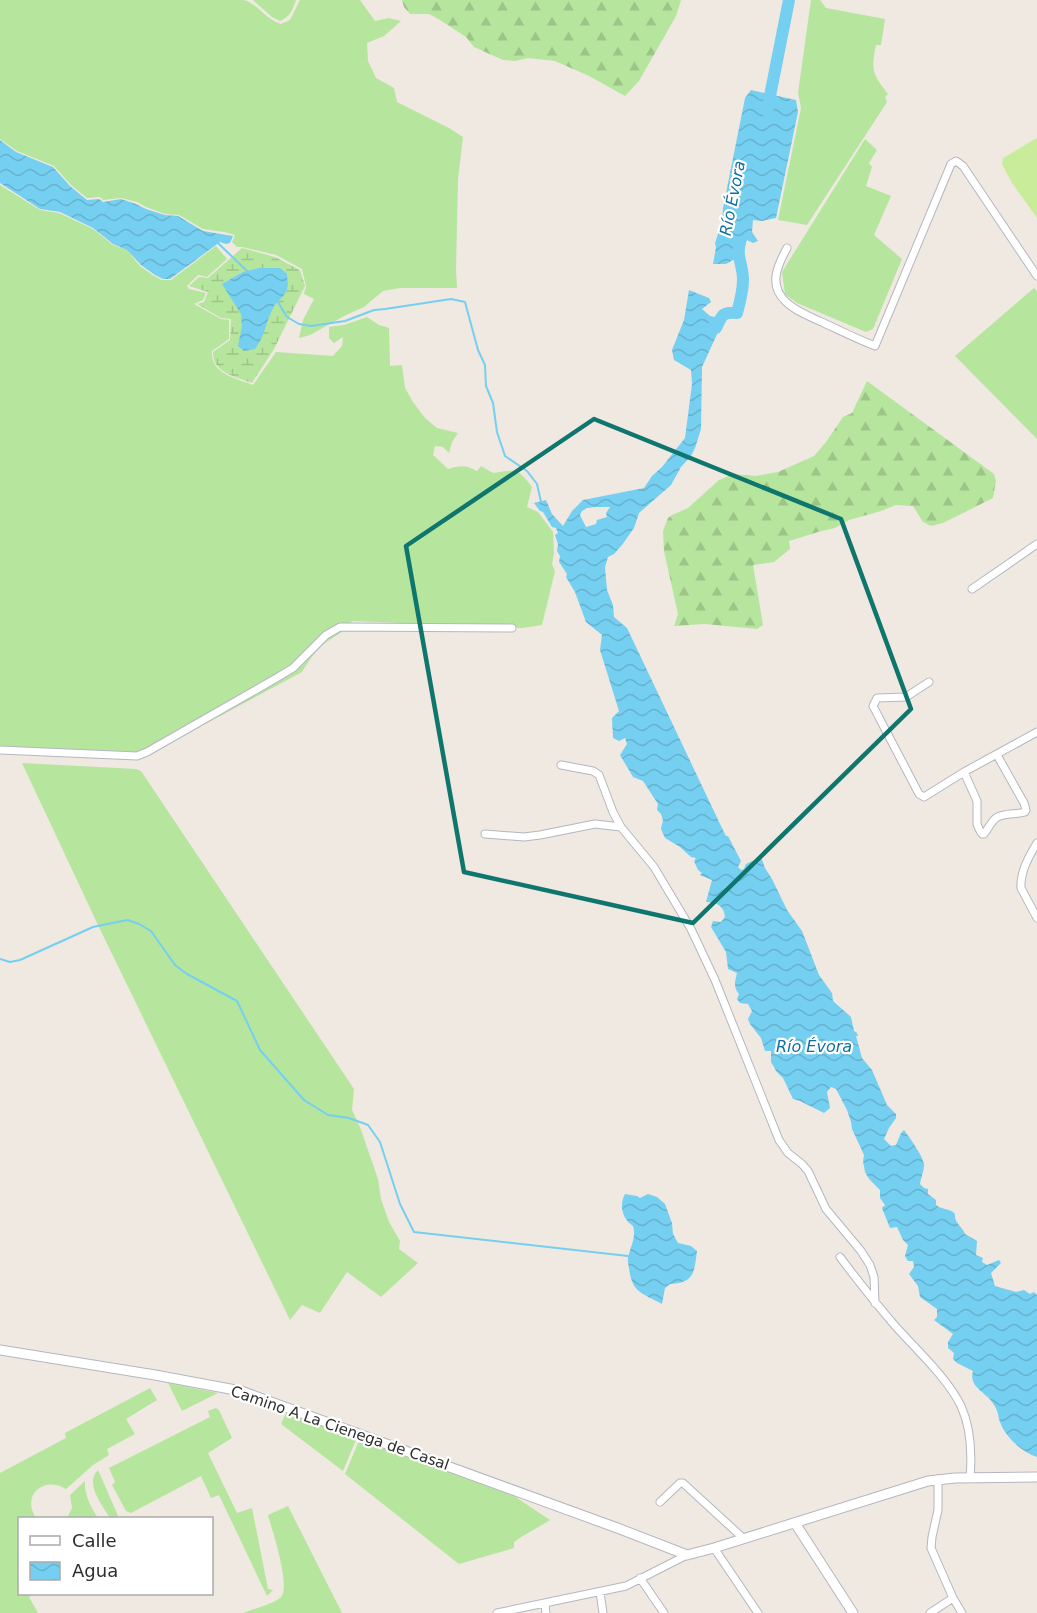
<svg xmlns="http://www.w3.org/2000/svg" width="1037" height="1613" viewBox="0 0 1037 1613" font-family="'DejaVu Sans',sans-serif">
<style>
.grass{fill:#b6e59e}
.forest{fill:url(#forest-firs)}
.wetland{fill:url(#wetland-marsh)}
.pitch{fill:#c9ec9a}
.water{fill:url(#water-waves);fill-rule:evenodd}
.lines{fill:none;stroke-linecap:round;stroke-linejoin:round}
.stream{stroke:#75cff0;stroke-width:2}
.river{stroke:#75cff0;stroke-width:12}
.street-casing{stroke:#b4b7c1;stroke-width:9}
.secondary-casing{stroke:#b4b7c1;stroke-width:11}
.street{stroke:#fff;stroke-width:7}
.secondary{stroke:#fff;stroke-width:9}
.marked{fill:none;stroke:#0f766e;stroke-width:4.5;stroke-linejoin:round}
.labels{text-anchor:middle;stroke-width:4.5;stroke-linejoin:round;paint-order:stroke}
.street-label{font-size:15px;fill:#2e2e2e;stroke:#fff}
.water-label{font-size:16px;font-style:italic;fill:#0d6fa3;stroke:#fff}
</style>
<defs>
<pattern id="forest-firs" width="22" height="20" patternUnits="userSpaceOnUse" patternTransform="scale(1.5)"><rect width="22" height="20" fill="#b6e59e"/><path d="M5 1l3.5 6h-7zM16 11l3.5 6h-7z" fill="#9dc588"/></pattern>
<pattern id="wetland-marsh" width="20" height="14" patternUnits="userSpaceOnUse" patternTransform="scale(1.5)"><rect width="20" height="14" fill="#b6e59e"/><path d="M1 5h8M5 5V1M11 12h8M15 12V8" fill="none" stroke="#9dc588"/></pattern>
<pattern id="water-waves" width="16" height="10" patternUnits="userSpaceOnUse" patternTransform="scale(1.5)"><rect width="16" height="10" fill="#75cff0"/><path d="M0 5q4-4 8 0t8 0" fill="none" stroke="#66b2ce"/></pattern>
</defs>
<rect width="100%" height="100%" fill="#efe9e1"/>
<!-- grass -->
<path class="grass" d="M0,0H244C259,5 264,18 281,24L290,20L300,0H360L375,21L389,18L401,21L384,36L367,43L368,61L376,78L394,88L397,102L449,128L463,137L458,179L456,270L457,288H400L383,291L364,307L346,315L310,335L299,338L303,320L314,299L304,294L306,286L302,269L276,255L242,247H237L232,242L235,235L224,232L203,229L179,215L165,214L146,207L137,202L121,198L103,200L100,197L87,198L71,185L54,166L17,151L0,139Z
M253,0H296C293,9 290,17 280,21L272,17Z
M811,0H820L826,8L885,19L881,45H876C871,70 872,74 888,94L885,97L887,102L807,225L778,220L801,108L798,93Z
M865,139L877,150L869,163L872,167L866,186L891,196L874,235L902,259L873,329L866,332L797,303L785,294L782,272Z
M0,185L40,210L59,213L93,229L113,245L127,250L140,266L154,276L162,280H171L216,246L227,259L207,277L198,275L187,286L189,289L206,293L203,300L194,304L221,319L229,320V339L212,351C210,374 236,378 253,385L276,352L333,356L342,346L343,337L334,343L329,338V327L344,325L367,317L379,325L389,328L390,366L402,365L405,388L413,402L425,418L437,428L458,433L452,442L449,453L443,447L435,446L433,455L448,469C460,465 467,465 477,471L481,466L493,473C516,469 518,468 532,487L527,507L538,512L553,532L554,553L552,564L555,571L542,625L522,628L352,621C346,632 332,637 323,645C314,653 308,662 302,672L149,754L0,749Z
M1034,288L1037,291V439L955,356Z
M22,763L136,769L141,771L354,1089L352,1110L360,1127L378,1179L381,1199L389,1222L400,1241L399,1249L418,1263L381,1297L347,1272L320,1313L302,1305L290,1320L98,925Z
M168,1383L218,1393L182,1411Z
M150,1388L157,1400L126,1419L135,1434L107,1449L109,1455L93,1465L66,1489C43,1475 21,1496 36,1518H20V1594H35L29,1597L38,1613H0V1473L66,1438L65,1433Z
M216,1408L219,1410L232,1438L208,1453L237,1513L252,1508L268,1589L273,1590L267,1596L219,1495L211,1498L201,1476L131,1513L126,1511L112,1485L115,1482L109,1468L210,1417L208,1411Z
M288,1409L358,1435L343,1471L281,1424Z
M361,1436L514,1496L550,1520C538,1528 526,1533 514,1542V1548L459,1564L345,1474Z
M98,1470L119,1518H110C103,1506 84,1483 98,1470Z
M85,1481C84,1495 91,1507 98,1518H67L72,1508L70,1495Z
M288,1506L342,1613H243C253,1609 274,1604 281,1597C291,1586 272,1530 268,1515Z"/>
<!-- forest -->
<path class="forest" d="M402,0H681L676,16L639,81L625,96L589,76L555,61L528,58L515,61L503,60L474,47L466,37L440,20L429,14H410L404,7Z
M867,381L994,474L996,481L993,498L943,523L931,526L923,522L913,506L896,505L881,511L849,520L835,528L818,532L789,541L790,549L774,562L753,565L763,625L757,629L705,624L674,626L678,614L664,551L663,531L668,518L672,515L688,508L719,480L733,474L755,476L778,472L814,456L826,442L843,417L852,413Z"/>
<!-- wetland -->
<path class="wetland" d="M242,248L275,257L300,270L305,286L274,349L252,383C237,377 212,373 213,352L230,340L231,319L221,318L197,304L204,302L208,292L189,286L199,277L208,278Z"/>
<!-- pitch -->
<path class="pitch" d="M1037,138V218L1012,183L1002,164L1003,158Z"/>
<!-- water -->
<path class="water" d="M751,90L796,100L798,112L776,218L762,221L753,220L752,232L758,241L753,243L747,240L742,255L726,264H713L716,247L715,243L722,222L723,208L745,98Z
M0,140L16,152L53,167L70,186L87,200L99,199L103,202L121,199L136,204L146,209L165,215L178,216L203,231L233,236L230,243L226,244L220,242L170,279H163L155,275L141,265L127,250L113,244L93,228L60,212L40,209L0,183Z
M259,268H280L287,274C287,279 289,284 287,289C285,297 276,301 273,308C266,322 265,336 255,349L244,351L238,346L242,326L241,314L222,284L243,272Z
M689,290L709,298L711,302L702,309L710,316L715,317L718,322V332L702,367L701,429L695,448L691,456L681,467L671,485L639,513L634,528L622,545L614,554L608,557L605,567L607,590L613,605L614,617L627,628L721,826L726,836H728L741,861L738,867L741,870L744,869L746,864L761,857L765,868L772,879L787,910L802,931L819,975L832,993L833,1001L851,1017L854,1031L857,1033L858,1036H856L862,1058L872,1070L887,1105L896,1114V1118L889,1128L884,1139L891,1146L896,1145L901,1133L904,1130C909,1137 924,1157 924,1165C924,1171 921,1178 920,1184L924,1188L928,1189V1194L936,1200V1205C942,1210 950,1208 955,1214C954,1223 962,1226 965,1234L977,1241L976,1255L983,1258L982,1262L987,1265L999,1260L1001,1263L991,1273L995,1286L1016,1292L1024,1290L1030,1294L1034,1292L1037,1295V1457C1022,1452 1006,1438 1000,1422C998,1416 998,1410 994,1405C987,1392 968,1388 973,1371L957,1363L953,1359L954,1353L948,1348V1342L953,1334L934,1320L937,1317V1309L920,1297L918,1286L909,1274L914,1267L913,1261H908L905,1256L908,1245L903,1240L897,1227L890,1228L882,1208L885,1205L880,1198V1190L869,1179L865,1172L863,1161L864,1155L852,1129L851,1122L847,1110L836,1089L831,1087L827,1092L830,1108L824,1113L800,1101L793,1099L783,1078L776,1071L774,1067L771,1062V1051H765L761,1038L750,1024L748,1019L752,1011L748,1004L740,1003L737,999L739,994C733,987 735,981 737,973L728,969L726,952L711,927L713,921L721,922L725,917C724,906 717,902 706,902L712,880L700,875L702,873L698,870L694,861L696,858L691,857L680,847L665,838L661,829L663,820L661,814L657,810L658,804L643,781L633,777L620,755L627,744L625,738L619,741L613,738L612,718L619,711L600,650L602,635L586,622L575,592L566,577L567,574L559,562L560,556L557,551L558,544L555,535L558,533L556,528L552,527L543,512L540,511L534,503L546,500L552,514L563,526L572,511L583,500L644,488L652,476L662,467L685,438L692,384L691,370L674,360L672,350L684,320ZM596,507H610L606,513L607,517L597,520L596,524L586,527L580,515L582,511L587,508Z
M625,1194L637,1196L640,1198L648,1194L657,1197L665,1204L672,1223L673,1234L678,1243L691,1246L697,1251C694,1272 695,1283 670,1284L665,1288L662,1304C642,1293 632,1293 629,1268C628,1263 627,1258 629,1254C632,1243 636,1237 633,1226C622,1219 619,1205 625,1194Z"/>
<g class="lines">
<!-- stream -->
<path class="stream" d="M218,243L248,272
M276,299L287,317L299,324L311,326L345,321L374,310L385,309L451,299L465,302L478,350L485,365L486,386L493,403L497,432L505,456L527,471L537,484L541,502
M0,959L10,962L20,960L93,927L112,923L128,920L139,924L151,931L175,965L187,974L237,1001L260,1050L304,1100L328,1115L349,1118L368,1125L380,1142L400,1204L414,1232L628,1256"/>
<!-- river -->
<path class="river" d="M767,111L789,0
M707,329L716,328C722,315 722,312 737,313C740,302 743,291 743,280C743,264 736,258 740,242"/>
<defs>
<path id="street" d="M787,248C784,254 781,259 779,265C765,299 799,312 824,323C841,331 857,339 875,346L951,164L956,161L963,166L1037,276
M972,589L1037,544
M929,682L906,697L877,698L873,706L919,794L924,797L964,772L1037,732
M0,750L137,756L147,752L273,680L293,668L326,635L340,627L512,628
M561,765L593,771L599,775L613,812L621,827L654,867L691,929L715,980L779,1140L788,1153L802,1164L808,1171L826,1209L861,1251L870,1265L874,1277L875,1303
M964,772L977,801V824L979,829L982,834H984C988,829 991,822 996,818C1004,812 1016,815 1025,812L1026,810L1024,803L997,755
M485,834L524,837L540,835L595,824L621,827
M1037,843C1029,856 1020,872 1021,888L1037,918
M840,1257C858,1281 877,1305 897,1328C917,1350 948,1379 961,1406C971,1428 972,1455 970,1478
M938,1479V1510L932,1537L931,1548L953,1598L962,1613
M660,1502L680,1483H683L743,1538
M714,1548L758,1613
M640,1578L664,1613
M600,1592L603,1613
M545,1604L546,1613
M497,1613L626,1586L687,1555
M930,1613L953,1598"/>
<path id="secondary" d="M0,1350L155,1375L241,1391L620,1529L687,1555L714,1548L928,1481L955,1478L1037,1477
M795,1523L853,1613"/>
</defs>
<!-- street casing -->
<use href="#street" class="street-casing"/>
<!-- secondary casing -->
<use href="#secondary" class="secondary-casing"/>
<!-- street -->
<use href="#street" class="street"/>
<!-- secondary -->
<use href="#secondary" class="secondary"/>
</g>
<!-- marked area -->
<path class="marked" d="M594,419L841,519L911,709L693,923L464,872L406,546Z"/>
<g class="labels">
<!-- street labels -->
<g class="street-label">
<text transform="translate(340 1428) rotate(19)" y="5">Camino A La Cienega de Casal</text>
</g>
<!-- water labels -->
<g class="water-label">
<text transform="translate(732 198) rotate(-79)" y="6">Río Évora</text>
<text x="814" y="1052">Río Évora</text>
</g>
</g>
<!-- legend -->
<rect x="18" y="1517" width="195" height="78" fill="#ffffff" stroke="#ababab" stroke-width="1.5"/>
<rect x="30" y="1536" width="30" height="9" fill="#ffffff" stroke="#ababab" stroke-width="1.5"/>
<text x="72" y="1547" font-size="18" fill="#2e2e2e">Calle</text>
<rect x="30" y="1562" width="30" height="18" fill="url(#water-waves)" stroke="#ababab" stroke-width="1.5"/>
<text x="72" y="1577" font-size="18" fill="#2e2e2e">Agua</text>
</svg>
